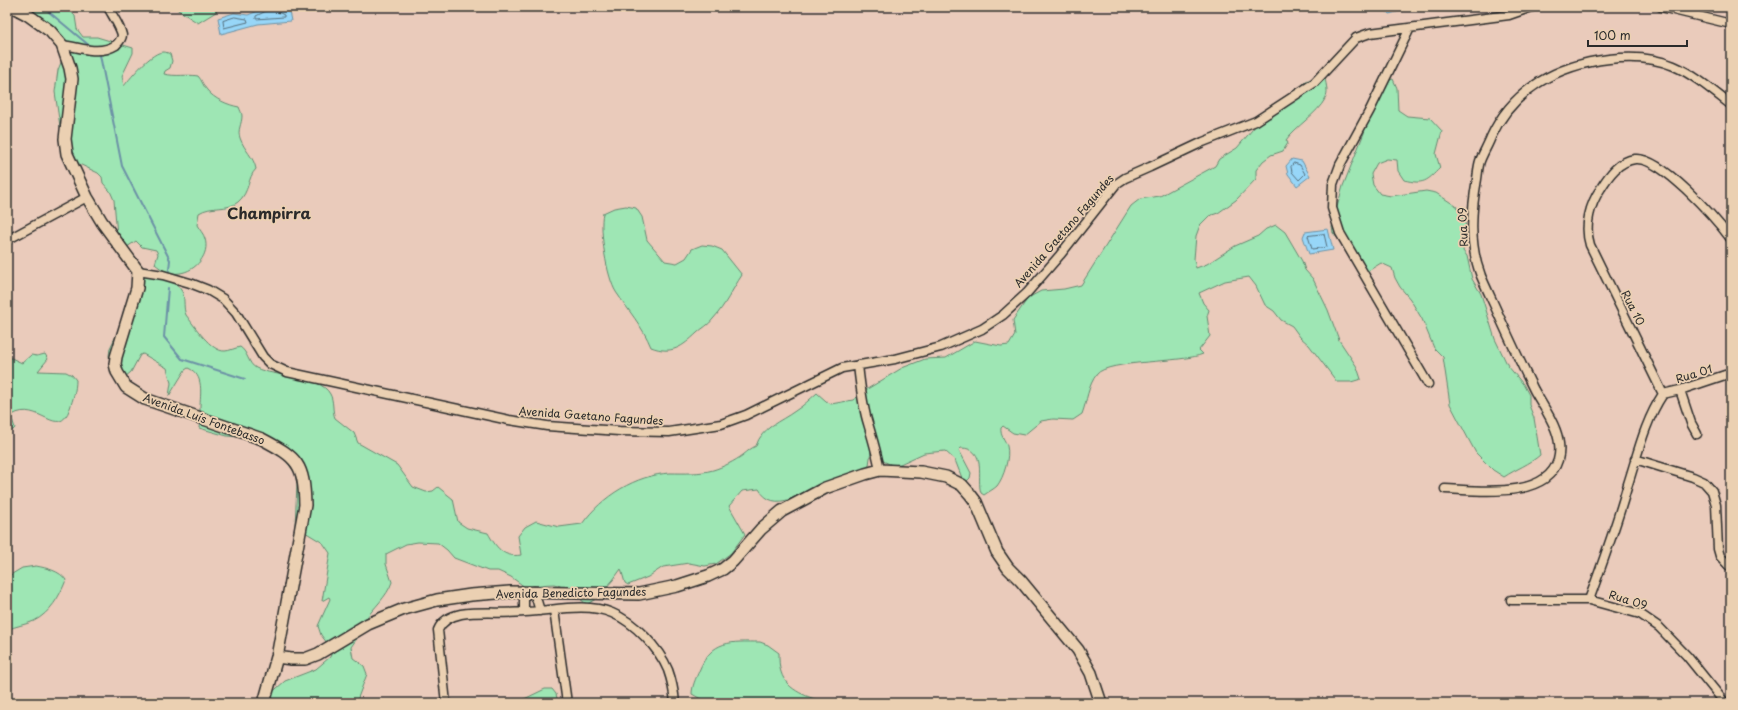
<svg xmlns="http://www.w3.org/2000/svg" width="1738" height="710" viewBox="0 0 1738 710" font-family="'Playpen Sans',sans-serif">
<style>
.green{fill:#9ee6b4;stroke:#648870}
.water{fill:#97d6f8;stroke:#6c92a6}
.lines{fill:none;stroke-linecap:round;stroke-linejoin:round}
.shore{stroke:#566f7d;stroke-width:1}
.stream{stroke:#6c92a6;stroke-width:2}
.street-casing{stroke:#2b2b2b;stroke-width:11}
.secondary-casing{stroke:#2b2b2b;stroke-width:14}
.street{stroke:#ebd0b2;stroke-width:8}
.secondary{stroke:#ebd0b2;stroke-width:11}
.labels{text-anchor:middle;stroke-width:3.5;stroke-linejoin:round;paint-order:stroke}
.street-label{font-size:11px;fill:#2b2b2b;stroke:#ebd0b2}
.district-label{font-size:15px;font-weight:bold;fill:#2b2b2b;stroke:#ebd0b2}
</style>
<rect width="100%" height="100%" fill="#eacbbb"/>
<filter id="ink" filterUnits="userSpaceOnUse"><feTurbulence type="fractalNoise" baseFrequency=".025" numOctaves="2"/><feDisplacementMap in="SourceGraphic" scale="8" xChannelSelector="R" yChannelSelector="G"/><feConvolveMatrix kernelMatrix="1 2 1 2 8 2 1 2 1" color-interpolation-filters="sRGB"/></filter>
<g filter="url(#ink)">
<!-- green -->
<path class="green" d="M20,7H67L75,16L77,29L83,37H97L133,48V53L122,76L124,86C131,77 152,51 164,52C166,52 168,53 170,54L172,61L170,68L165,71L164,74C176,77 187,74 198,76C202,80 203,86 207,90C214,99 228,105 239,107C240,110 242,113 242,116C242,124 237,130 240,138C244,150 254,157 256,169C247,178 250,192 238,202C228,211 211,205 199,213L197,225C199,229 204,234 205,239C210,254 196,271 180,273C170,275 162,270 155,264L158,254L156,250L142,247L136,241L127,247L117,235L114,200L110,191L103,183L102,177L98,173L73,161L62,140L55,92L58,70L64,55L79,48L61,38Z
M176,7H220L216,12L198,23L178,10Z
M271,7H305C293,14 283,11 271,7Z
M1316,77L1325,78C1326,85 1329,93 1325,99C1318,113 1295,127 1286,140L1288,143L1283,151L1271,155L1263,161L1256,170V179L1236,200L1218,213L1209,216L1200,225L1196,236L1194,259L1196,268L1207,264L1235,246L1258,236L1266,229L1276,225L1285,232L1302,261L1305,270L1313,279L1328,310L1339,340L1357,367L1361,379L1351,382H1337L1309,345L1300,337L1292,326L1281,320L1274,311L1265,305L1256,286L1249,277L1225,281L1199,293L1203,303L1209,310L1207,316L1210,336L1199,350L1203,354C1182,363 1108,360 1097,374C1088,385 1087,401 1082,414L1073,420L1053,419L1041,421L1024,435L1013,433L1003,426L1001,428C1000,436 1005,439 1007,446C1010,457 1004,477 997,486C994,489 988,492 984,495L981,493C976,479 988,448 961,448L959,450L971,473L970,478L967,481L962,478L955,460L945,451L924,453L900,464L892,465L883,461L872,444L869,465L866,473C852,477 838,480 824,485C804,491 774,516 759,489L742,491L729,506L745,534L731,553L716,564L705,566L689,563L663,567L648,577L628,585L625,583L621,569L613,580L596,599L587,604C579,599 563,585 554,584C545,584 534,586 525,587L511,577L498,571H488L454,558L447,550L438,543L418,542L406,544L386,554V564L392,582C387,597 374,607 365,620C362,626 360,631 358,637C356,640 353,644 351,647L353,658L364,666L367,674L356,703H260L285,681L316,669L330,657L332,652L330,647L321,635L318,626L330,599L329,597L322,601L330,553L323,543L295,526L297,484L295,473L282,455L250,438L227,436L199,428C200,421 200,415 200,408C200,394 205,375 188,368L185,370L169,396L171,383L167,368L143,354L140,355L131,372L125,377L111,363L109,356L110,348L119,330L124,309L135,298L142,275C155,276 178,279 183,294C185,301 183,308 186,315C194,325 211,352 225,351C229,351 235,348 240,347C248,352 248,364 256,368C274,377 320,375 330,394C334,401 332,411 335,418L354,433L358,443L397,465L413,487L426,492L433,491L438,487L453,499L458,522L467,528L488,533C496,547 503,558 521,555L518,536L525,527L536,521L559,527L582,524C602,496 636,475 670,473C685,473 699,474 713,470C723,467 735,461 743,455C748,451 751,448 756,446C762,427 780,422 795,411C803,406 810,399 817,393L826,401L831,404L853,400L864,391L902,368L925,359L946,358L975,341L1001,346L1009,345L1015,335L1013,320L1028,298L1041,291L1064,289L1081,285L1131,206L1140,199L1160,196L1215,166L1219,159L1237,148L1262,118L1289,98L1306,81Z
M1393,79L1397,88L1398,110L1407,116L1430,118L1442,131L1436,154L1440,168C1427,181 1424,185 1404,180L1398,171L1397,160L1387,159L1377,163L1371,174L1373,185L1380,194L1391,196L1426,191L1436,193L1456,206L1461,215L1467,228L1463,251L1467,256L1472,279L1481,294L1495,339L1508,366L1523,384L1529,395V405L1534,418L1540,455C1530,464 1516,469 1504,477L1493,470L1476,453L1471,444L1450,404L1443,357L1434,348L1422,319L1410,299L1400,287L1395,278L1392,268L1381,263L1368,271L1365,270L1333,233L1332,227L1337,207L1343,186L1364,133L1365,123L1384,82Z
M626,206L636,208L642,217L647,240L665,261L677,263L686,258L692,249L702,245L712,246L722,250L742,275C732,290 725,306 713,319C709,325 702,328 697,333C682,347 672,355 651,347C643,327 628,310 616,292C607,278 599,230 603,213L614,208Z
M45,354L48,359L38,371L66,372L72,375L76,380C76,390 73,399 70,408C58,442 39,399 12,415V419L15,428L13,430L7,431V356L22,363L31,355L37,356Z
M36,566C47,568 60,571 66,580C60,596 50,613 34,621C25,625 15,626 7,630V577L22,568Z
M760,642L768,645L779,653C779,659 779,667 781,672C787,692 810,697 826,703H708L692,694C692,686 696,678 699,671C712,639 731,642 760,642Z
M545,689H552L556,694L558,703H516Z"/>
<!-- water -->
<path class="water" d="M268,7H275L289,11L291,21L258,24L221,34L218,18L234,13L248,15Z
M1383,7H1403L1404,10L1389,14Z
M1292,159L1302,161L1310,176L1297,186L1288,174L1286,166Z
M1328,229L1333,250L1309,254L1303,237L1305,232Z"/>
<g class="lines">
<!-- shore -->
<path class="shore" d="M268,7L266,11L256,16V19L284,17V15L278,12L277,7
M235,17L247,19L248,22L224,28L223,21Z
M1294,163L1300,165L1305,174L1299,180L1292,172L1291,167Z
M1324,234L1327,247L1312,249L1308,236Z"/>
<!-- stream -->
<path class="stream" d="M43,7L91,47
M97,53L100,55L122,166L170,260L169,270
M168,288L164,337L182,359L245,379"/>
<defs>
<path id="street" d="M1661,7L1731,24
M1410,28L1370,110L1340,165L1333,184L1332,208L1340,233L1428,384
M62,45C81,47 98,56 116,45C119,42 122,39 122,35C120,26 112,15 108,7
M7,240L87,197
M138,271L163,275L190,283L208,290L223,299L236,313L263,357L270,364L287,372L509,420L547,426L619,431L669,432L721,424L746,415L842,368L895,359L941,347L982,329L1003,315L1027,293L1060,255L1116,184L1125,178L1150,167L1203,142L1256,121L1314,83L1356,38L1370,33L1509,15L1532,7
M858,365C860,383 862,402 867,420C872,437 877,453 880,470
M1680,390L1691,423L1697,434
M1663,394L1680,390L1731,373
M1635,459L1693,477L1704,482L1712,491L1716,505L1718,549L1720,556L1731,568
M1445,489C1477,490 1546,500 1558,460C1565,435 1545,410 1534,390C1522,366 1511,342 1500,318C1494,304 1487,290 1481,276C1469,245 1471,212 1477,179C1478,173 1478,167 1480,161C1483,153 1488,145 1491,137C1513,89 1558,65 1609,59C1666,52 1688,71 1731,105
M534,591L540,611
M524,592V612
M1511,600H1589L1640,614L1659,627L1687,656L1725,703
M1589,600C1603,562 1617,524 1628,484C1638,453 1645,421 1663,394L1590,245C1584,226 1590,204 1601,188C1609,175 1619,161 1635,159C1661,156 1716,219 1731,239
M554,610L567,703
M446,703L438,630C442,621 451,616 461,614C482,611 504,614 525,612C553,611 585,602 612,613C634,622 659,648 668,670C672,681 674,692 675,703"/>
<path id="secondary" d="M13,7L28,15L50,31L62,45L70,68L72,79L65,139L67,154L87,197L102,222L138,271L137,288L116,357L115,364L117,372L126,387L145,399L262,439C298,458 304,464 305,505L277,657L264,703
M277,657L291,659H305L318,654L368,624L404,609L437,600L471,595L510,592L639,594L677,586L708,576L723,569L733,561L761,529L782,511L825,488L865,474L880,470L921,472L946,477L962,485L970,494L976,502L997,552L1008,568L1021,581L1078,650L1091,673L1101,703"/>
</defs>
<!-- street casing -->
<use href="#street" class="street-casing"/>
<!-- secondary casing -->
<use href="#secondary" class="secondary-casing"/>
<!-- street -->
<use href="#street" class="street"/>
<!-- secondary -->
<use href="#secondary" class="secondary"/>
</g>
</g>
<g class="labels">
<!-- street labels -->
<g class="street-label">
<text transform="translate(1463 227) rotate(-93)" y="4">Rua 09</text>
<text transform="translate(1064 231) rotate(-49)" y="4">Avenida Gaetano Fagundes</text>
<text transform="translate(1633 308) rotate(63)" y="4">Rua 10</text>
<text transform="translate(1694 374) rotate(-17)" y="4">Rua 01</text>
<text transform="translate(591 416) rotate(4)" y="4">Avenida Gaetano Fagundes</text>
<text transform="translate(204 419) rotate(20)" y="4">Avenida Luís Fontebasso</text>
<text transform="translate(571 593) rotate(-1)" y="4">Avenida Benedicto Fagundes</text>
<text transform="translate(1628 600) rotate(17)" y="4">Rua 09</text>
</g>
<!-- district labels -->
<g class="district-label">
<text x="269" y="219">Champirra</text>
</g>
</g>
<!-- margin -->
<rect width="1738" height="710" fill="none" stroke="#ebd0b2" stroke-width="24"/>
<rect x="12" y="12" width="1714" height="686" fill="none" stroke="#2b2b2b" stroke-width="1.5" filter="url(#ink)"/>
<!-- scale -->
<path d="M1588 40v6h99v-6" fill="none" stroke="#2b2b2b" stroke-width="2"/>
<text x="1594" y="40" font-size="12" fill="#2b2b2b" stroke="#ebd0b2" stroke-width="3" paint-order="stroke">100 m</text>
</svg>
